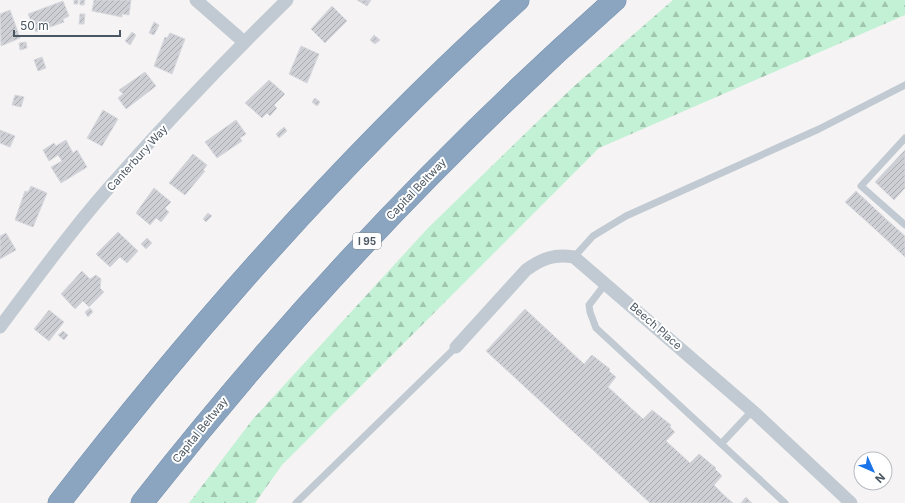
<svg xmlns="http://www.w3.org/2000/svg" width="905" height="503" viewBox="0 0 905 503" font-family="Inter,sans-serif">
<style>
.forest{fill:url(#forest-firs)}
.building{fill:url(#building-hatch);stroke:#d7d9de}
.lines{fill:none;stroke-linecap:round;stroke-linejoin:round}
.highway-casing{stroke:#7690ad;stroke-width:23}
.lane{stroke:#c1cad2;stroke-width:7}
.street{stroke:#c1cad2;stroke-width:13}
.highway{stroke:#8ba5c1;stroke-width:22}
.labels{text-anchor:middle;stroke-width:4;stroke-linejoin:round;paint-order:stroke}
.shield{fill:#fff;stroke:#808990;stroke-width:1}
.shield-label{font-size:10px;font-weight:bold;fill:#4a5661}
.street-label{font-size:11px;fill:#4a5661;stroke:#fff}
</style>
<defs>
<pattern id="forest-firs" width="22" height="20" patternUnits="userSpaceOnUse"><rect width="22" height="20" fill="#c3f1d5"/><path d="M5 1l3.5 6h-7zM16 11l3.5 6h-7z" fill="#a0c6b0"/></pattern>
<pattern id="building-hatch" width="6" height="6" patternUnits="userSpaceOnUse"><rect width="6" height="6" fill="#cdcfd5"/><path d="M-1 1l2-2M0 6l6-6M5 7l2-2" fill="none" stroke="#a8abb0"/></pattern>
</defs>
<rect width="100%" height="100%" fill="#f5f3f3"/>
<!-- forest -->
<path class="forest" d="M673,0H905V15L599,148L282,465L255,503H189L253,419L427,229L572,88Z"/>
<!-- building -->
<path class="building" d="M74,0H78V4H74Z
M80,0H85L84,5H80Z
M94,0H131L129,15L122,14V17L92,11Z
M357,0H371L367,6Z
M63,1L69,16L63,19L64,22L36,32L28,14Z
M332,6L347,21L325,43L311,29Z
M10,10L20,38L1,46L0,14Z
M80,14H85L84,24H79Z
M154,22L159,25L154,35L149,33Z
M132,32L136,35L130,45L125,41Z
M170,33L185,39L172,74L154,66L165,37L167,38Z
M374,35L380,40L375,44L370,40Z
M26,42L27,48L20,50L19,43Z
M301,46L319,54L307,83L289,74Z
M42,57L46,68L38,71L34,60Z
M145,72L156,86L126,109L118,98L123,94L119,90Z
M269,80L285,94L274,105L277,108L270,116L267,113L262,118L245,103Z
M15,95L24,97L21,107L12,105Z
M315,98L320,102L317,106L312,102Z
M103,110L118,119L102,146L87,138Z
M236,120L246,134L240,138L242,141L217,158L205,142Z
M284,127L287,131L279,138L276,134Z
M0,130L15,136L10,147L0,143Z
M66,140L73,153L77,150L87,167L61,183L51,167L62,161L58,155L49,161L43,150L54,143L56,146Z
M905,150V188L894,200L875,182Z
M193,154L207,165L203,170L205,171L185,195L169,183Z
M31,186L47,193L33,227L15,220L25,191L28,192Z
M154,188L171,202L165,208L169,212L161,222L156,218L150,225L136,213Z
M856,191L886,219L876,230L845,202Z
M208,213L212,216L206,222L203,219Z
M886,219L905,236V257L876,230Z
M118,232L138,251L127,263L120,257L110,267L96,254Z
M6,233L16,250L0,259V236Z
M147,238L152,243L146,249L141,244Z
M82,271L90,279L96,275L101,279L100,288L104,292L89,307L83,301L75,309L61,294Z
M90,308L93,312L88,317L85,312Z
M525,309L584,364L592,355L610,369L609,371L616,377L608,387L631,408L592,449L486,351Z
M49,310L64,322L49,341L34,329Z
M63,331L68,335L64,340L58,335Z
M631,408L643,419L652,410L671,425L670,427L675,432L666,441L678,452L639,493L592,449Z
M678,452L690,463L699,454L716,468L715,469L722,476L714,485L725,496L718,503H650L639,493Z
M725,496L733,503H718Z
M746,497L752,503H741Z"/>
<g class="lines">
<defs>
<path id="highway" d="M59,503C198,323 349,153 518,0
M142,503C284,322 442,153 615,0"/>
</defs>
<!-- highway casing -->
<use href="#highway" class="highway-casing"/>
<!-- lane -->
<path class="lane" d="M905,138L861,186L905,225
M574,257L593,236L626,216L819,129L905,85
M606,283L589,305L590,312L596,328L785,503
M721,444L752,411
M296,503L456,347"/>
<!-- street -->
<path class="street" d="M196,0L244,42
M0,327C39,275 78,221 122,173C175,113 230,56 287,0
M456,347L526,270C543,258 554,254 574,257L756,414L851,503"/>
<!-- highway -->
<use href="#highway" class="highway"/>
</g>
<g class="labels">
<!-- shield labels -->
<rect class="shield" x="353" y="233" width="28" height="16" rx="3"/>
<g class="shield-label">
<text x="367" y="245">I 95</text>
</g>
<!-- street labels -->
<g class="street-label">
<text transform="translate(137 158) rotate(-48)" y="4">Canterbury Way</text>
<text transform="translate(416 189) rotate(-46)" y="4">Capital Beltway</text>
<text transform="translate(656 326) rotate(41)" y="4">Beech Place</text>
<text transform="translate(200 430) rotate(-51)" y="4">Capital Beltway</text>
</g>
</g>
<!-- north arrow -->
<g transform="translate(873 471) rotate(135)"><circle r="19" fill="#ffffff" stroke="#b7bbc0"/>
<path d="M0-3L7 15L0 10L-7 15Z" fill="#1a73e8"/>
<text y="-6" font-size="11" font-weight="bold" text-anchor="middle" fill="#4a5661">N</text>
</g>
<!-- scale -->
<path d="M14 30v6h106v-6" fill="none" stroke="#4a5661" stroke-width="2"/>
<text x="20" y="30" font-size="12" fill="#4a5661" stroke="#ffffff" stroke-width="3" paint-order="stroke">50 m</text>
</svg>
